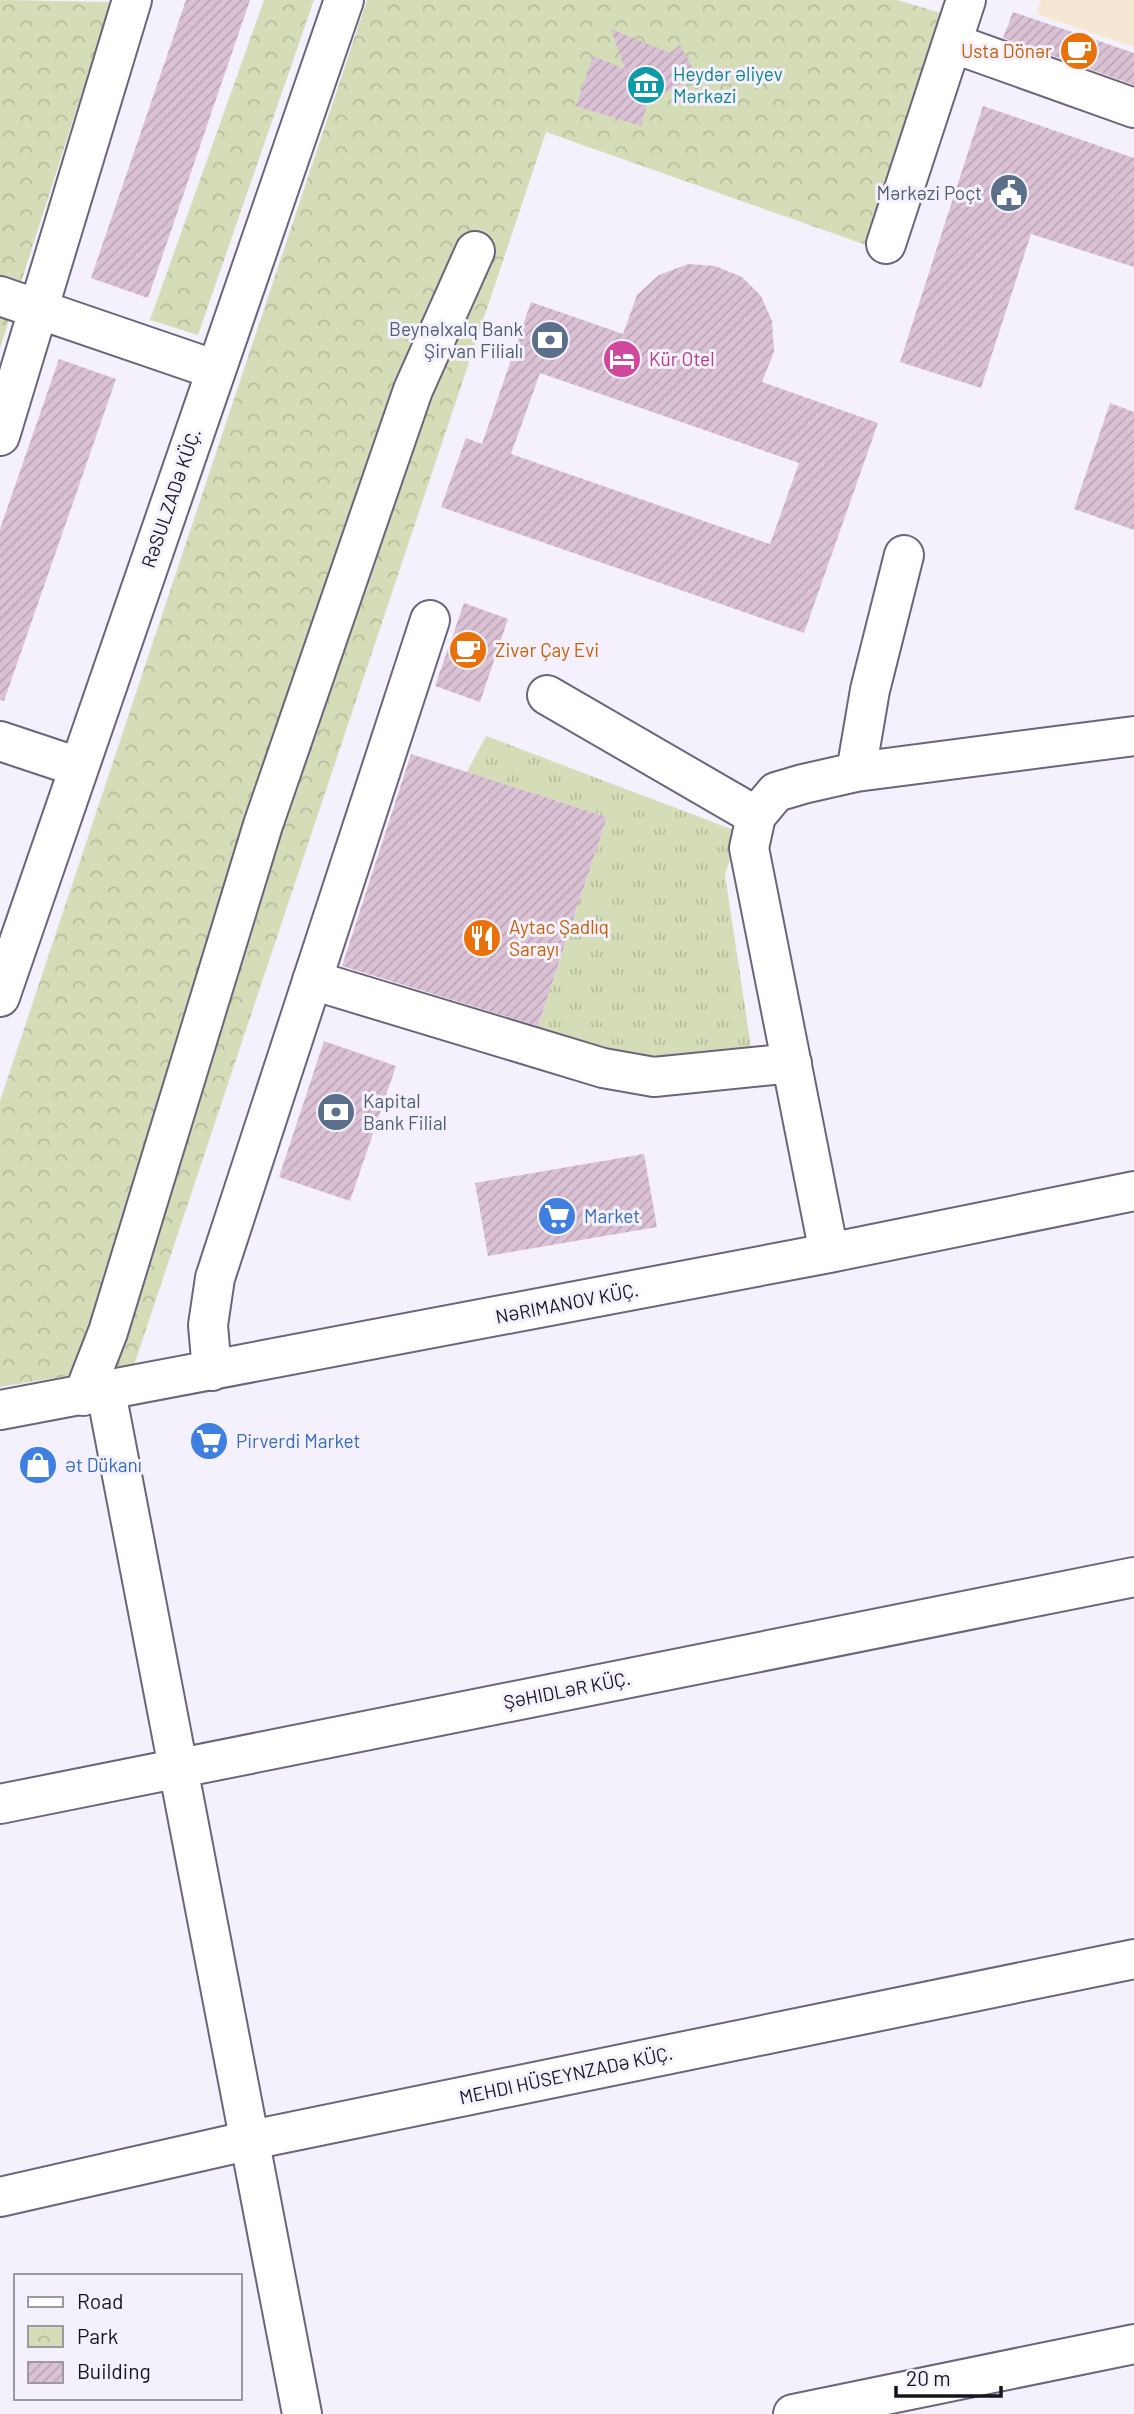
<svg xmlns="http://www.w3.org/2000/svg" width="1134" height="2414" viewBox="0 0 1134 2414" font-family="Barlow,sans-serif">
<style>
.education{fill:#f6e7d4}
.grass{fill:url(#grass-tufts)}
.park{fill:url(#park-crowns)}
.building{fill:url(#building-hatch);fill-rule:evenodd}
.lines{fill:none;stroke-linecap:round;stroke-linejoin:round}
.minor-casing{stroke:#6b647b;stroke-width:42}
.major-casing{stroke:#6b647b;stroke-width:42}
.minor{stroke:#fff;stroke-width:38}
.major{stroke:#fff;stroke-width:38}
.labels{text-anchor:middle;stroke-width:6;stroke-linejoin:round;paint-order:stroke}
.food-label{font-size:19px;fill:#c56008;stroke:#f5f1fc;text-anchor:start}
.culture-label{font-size:19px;fill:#0d838f;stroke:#f5f1fc;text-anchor:start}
.service-label{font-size:19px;fill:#4e5e75;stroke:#f5f1fc;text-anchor:end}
.hotel-label{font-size:19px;fill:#b23c85;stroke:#f5f1fc;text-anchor:start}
.street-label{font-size:19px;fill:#17141d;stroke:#f5f1fc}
.shop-label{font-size:19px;fill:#366cbe;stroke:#f5f1fc;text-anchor:start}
</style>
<defs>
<pattern id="grass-tufts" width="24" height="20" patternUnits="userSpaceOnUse" patternTransform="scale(1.75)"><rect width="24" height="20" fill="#d4ddb7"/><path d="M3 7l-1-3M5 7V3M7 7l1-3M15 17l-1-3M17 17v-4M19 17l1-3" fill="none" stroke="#b5bd9d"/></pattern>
<pattern id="park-crowns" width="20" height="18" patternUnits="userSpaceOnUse" patternTransform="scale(1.75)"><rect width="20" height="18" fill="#d4ddb7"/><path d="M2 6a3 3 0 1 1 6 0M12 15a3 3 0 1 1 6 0" fill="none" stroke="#b5bd9d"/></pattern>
<pattern id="building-hatch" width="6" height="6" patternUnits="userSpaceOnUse" patternTransform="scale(1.75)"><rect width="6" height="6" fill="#dbc1d4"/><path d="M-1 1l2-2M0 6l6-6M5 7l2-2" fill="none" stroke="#bba5b6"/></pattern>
</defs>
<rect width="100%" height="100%" fill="#f5f1fc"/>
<!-- education -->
<path class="education" d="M1041,0H1134V47L1036,14Z"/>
<!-- grass -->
<path class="grass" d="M486,736L739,832L725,875L751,1047L656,1060L536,1033L607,817L467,772Z"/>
<!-- park -->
<path class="park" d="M0,0L111,2L0,348Z
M264,0H314L198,335L150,320Z
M367,0H897L941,13L866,245L546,132L134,1365L0,1387V1101Z"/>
<!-- building -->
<path class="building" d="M186,0H250L148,298L91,278Z
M1013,12L1134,53V85L1003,38Z
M611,29L670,53L680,45L697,76L650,101L649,97L641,126L576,106L593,56L625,69Z
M983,106L1134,158V267L1031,234L981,388L900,362Z
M688,264L715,266L742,277L761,296L772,321L774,352L762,382L878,423L804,633L441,507L466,438L482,444L531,302L623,334L637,295L659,275ZM540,373L799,463L770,544L511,454Z
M59,359L116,379L4,701L0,700V529Z
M1110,403L1134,412V530L1074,509Z
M464,603L508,619L480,702L435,686Z
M411,754L607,817L538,1026L342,966Z
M324,1041L396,1066L350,1201L279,1177Z
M644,1154L657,1227L488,1256L475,1183Z"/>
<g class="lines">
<defs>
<path id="minor" d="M952,43L1134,108
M886,244L966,0
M0,296L216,370
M0,436L132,0
M547,695L756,816
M0,741L78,767
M856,772L870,690L904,555
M312,980L603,1068L654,1077L792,1063
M829,1253L749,848L756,816L776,792L803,784L856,772L1134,736
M212,1371L208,1325L215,1278L430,620
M106,1392L302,2414
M83,1396L108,1332L263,825L413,390L475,251
M0,1410L829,1253L1134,1191
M0,1804L1134,1577
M0,2197L251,2140L1134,1959
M793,2414L1134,2344"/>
<path id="major" d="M0,997L344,0"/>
</defs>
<!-- minor casing -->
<use href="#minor" class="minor-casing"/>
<!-- major casing -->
<use href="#major" class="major-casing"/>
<!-- minor -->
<use href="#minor" class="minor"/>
<!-- major -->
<use href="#major" class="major"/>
</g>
<!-- icons -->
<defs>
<symbol id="cafe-disc" viewBox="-11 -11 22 22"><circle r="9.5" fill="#e8710a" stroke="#f5f1fc"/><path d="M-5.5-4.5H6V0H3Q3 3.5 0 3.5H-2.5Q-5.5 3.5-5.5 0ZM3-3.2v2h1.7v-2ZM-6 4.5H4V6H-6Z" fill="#fff"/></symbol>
<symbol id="museum-disc" viewBox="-11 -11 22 22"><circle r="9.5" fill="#0f9aa8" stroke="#f5f1fc"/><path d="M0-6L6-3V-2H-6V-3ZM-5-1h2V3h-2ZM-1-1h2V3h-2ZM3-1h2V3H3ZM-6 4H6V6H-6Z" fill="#fff"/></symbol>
<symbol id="civic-disc" viewBox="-11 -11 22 22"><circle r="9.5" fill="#5c6f8a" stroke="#f5f1fc"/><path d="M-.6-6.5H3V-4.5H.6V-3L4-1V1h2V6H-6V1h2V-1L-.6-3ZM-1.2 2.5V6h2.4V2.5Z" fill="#fff"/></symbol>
<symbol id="bank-disc" viewBox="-11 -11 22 22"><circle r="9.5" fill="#5c6f8a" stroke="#f5f1fc"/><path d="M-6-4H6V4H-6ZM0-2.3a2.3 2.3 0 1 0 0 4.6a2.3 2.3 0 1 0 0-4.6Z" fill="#fff"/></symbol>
<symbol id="hotel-disc" viewBox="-11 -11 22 22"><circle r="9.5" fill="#d1479c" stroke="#f5f1fc"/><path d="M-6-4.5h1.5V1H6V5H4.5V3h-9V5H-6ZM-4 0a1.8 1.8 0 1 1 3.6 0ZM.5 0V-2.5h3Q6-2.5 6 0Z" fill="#fff"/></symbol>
<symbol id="restaurant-disc" viewBox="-11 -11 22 22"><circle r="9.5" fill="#e8710a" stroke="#f5f1fc"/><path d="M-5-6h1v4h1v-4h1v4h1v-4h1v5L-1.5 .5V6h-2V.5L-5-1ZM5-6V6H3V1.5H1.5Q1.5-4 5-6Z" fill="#fff"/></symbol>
<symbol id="supermarket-disc" viewBox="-11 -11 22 22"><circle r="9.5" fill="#3f7fe0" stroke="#f5f1fc"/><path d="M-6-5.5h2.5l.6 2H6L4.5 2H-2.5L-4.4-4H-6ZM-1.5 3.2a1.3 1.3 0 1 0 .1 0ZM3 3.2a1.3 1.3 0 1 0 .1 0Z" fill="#fff"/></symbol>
<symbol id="shop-disc" viewBox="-11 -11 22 22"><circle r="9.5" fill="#3f7fe0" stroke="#f5f1fc"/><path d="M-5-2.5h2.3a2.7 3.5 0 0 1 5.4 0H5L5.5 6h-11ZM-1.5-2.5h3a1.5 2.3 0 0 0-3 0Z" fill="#fff"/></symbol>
</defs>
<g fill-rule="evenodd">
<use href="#cafe-disc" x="1057" y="29" width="44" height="44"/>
<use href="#museum-disc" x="624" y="63" width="44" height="44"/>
<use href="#civic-disc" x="987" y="171" width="44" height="44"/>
<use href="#bank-disc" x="528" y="318" width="44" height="44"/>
<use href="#hotel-disc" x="600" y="337" width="44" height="44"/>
<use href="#cafe-disc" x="446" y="628" width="44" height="44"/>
<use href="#restaurant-disc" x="460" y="916" width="44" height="44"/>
<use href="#bank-disc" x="314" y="1090" width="44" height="44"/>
<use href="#supermarket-disc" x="535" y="1194" width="44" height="44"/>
<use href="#supermarket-disc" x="187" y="1419" width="44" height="44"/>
<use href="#shop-disc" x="16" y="1443" width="44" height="44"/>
</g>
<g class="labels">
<!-- food labels -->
<g class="food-label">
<text x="1052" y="58" text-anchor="end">Usta Dönər</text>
<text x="495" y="657">Zivər Çay Evi</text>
<text x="509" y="934">Aytac Şadlıq<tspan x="509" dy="22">Sarayı</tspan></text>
</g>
<!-- culture labels -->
<g class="culture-label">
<text x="673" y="81">Heydər Əliyev<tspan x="673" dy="22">Mərkəzi</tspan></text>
</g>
<!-- service labels -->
<g class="service-label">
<text x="982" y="200">Mərkəzi Poçt</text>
<text x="523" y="336">Beynəlxalq Bank<tspan x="523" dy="22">Şirvan Filialı</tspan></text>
<text x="363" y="1108" text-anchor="start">Kapital<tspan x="363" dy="22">Bank Filial</tspan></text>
</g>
<!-- hotel labels -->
<g class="hotel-label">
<text x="649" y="366">Kür Otel</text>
</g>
<!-- street labels -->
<g class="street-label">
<text transform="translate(171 498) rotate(-71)" y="7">RƏSULZADƏ KÜÇ.</text>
<text transform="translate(567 1303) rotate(-11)" y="7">NƏRIMANOV KÜÇ.</text>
<text transform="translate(567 1690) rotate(-11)" y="7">ŞƏHIDLƏR KÜÇ.</text>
<text transform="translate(566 2075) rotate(-12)" y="7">MEHDI HÜSEYNZADƏ KÜÇ.</text>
</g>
<!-- shop labels -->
<g class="shop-label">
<text x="584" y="1223">Market</text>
<text x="236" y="1448">Pirverdi Market</text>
<text x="65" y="1472">Ət Dükanı</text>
</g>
</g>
<!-- legend -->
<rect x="14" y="2274" width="228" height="126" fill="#f5f1fc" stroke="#9c99a3" stroke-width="2"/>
<rect x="28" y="2297" width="35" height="10" fill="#ffffff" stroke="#9c99a3" stroke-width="2"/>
<text x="77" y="2309" font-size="21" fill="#17141d">Road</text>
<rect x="28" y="2326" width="35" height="21" fill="url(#park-crowns)" stroke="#9c99a3" stroke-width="2"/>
<text x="77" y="2344" font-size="21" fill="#17141d">Park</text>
<rect x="28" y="2362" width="35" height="21" fill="url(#building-hatch)" stroke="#9c99a3" stroke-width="2"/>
<text x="77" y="2379" font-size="21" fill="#17141d">Building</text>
<!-- scale -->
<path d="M896 2386v10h105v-10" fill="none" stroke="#17141d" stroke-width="3.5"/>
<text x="906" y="2386" font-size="21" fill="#17141d" stroke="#f5f1fc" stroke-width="5" paint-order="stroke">20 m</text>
</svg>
